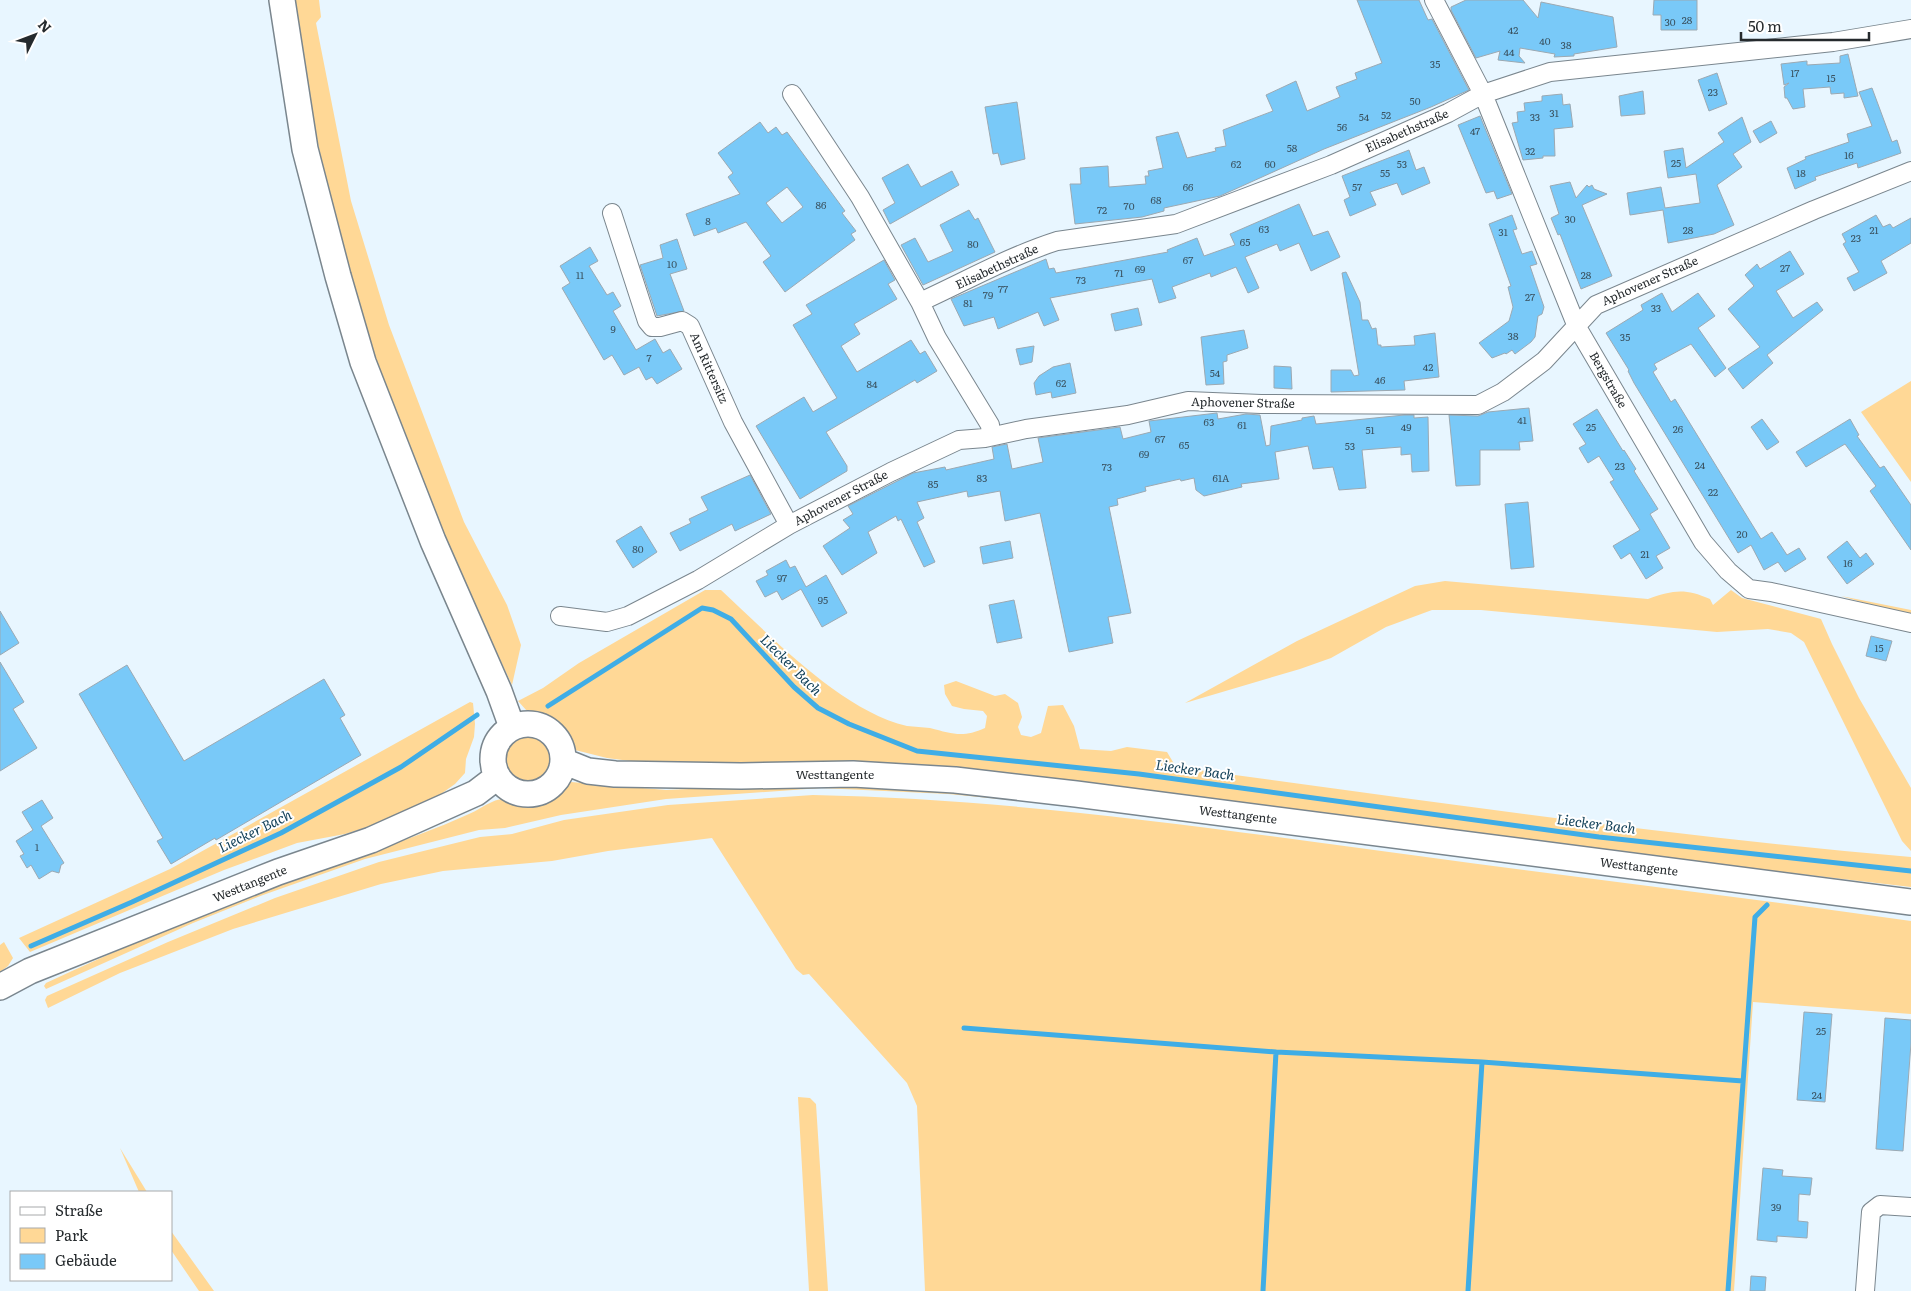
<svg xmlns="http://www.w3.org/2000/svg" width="1911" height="1291" viewBox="0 0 1911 1291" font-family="Literata,serif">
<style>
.green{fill:#ffd896}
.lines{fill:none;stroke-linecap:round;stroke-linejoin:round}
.stream{stroke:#3fade6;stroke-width:5}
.building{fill:#79c9f8;stroke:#9ca9b2;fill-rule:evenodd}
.street-casing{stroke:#7a868e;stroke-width:20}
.secondary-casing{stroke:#7a868e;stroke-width:28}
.street{stroke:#fff;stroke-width:18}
.secondary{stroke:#fff;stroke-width:25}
.labels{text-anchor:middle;stroke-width:4;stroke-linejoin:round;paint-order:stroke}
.number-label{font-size:10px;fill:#3a5260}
.street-label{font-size:12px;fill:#252a2d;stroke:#fff}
.water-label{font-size:14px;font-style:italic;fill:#15425a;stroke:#fff}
</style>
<rect width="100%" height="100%" fill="#e8f6ff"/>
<!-- green -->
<path class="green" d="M294,0H319L321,17L316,23L351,201L389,325L464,522L507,605L521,645L512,685C479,614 445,543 416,471C355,321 315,160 294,0Z
M1911,381V482L1861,412Z
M1445,581L1648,599C1673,590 1685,588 1710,599L1713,605L1731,590L1742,598L1821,619L1832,644L1859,698L1911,788V851L1902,841L1804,642L1791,633L1768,629L1717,632L1481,610H1432L1386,627L1331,658L1300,669L1185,703L1297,641L1415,586Z
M705,590H721C771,636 840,710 907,726C915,727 922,727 930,728C953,734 963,738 985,728L987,716L983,711L964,709L952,706L945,694L944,685L956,681L995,696L1005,694L1018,703L1022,717L1018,727L1021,735L1031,737L1041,733L1048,706L1063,705L1074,726L1080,749L1111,751L1127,747L1167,752L1176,767C1421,800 1665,836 1911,857V887L1678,860L1190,796L980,772L816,763L653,764L607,758L571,749L558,729L527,711L518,701L543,688L579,663Z
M1841,596L1911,610V617Z
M470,702L473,703L475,724L474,737L466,759L465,773L455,784L431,801L406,815L345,834L297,843L224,870L30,952L19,938L170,869Z
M504 760a24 24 0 1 1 48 0a24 24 0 1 1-48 0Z
M571,782L666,790L825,783L956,789L1911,910V915L1085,807L948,794L821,788L666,799L561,815L505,828L479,830L365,859L263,895L193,923L46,989L44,986L46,983C121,949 196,914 273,886C338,862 405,843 469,814C477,811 484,805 492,802C507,795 510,802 521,805C541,809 558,794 571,782Z
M813,795C1019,799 1223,830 1426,857C1588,879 1750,898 1911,921V1014L1753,1002L1734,1291H925L917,1106L907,1083L809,974L803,975L796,969L712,838L608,851L552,861L443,871L381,884L233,929L120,973L48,1008L45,1000L47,996L168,942L275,898L379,862L480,837L512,834L564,820L668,805Z
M4,942L13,958L8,966L0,972V945Z
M798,1097L810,1098L816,1104L828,1291H809Z
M120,1148L147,1192H139Z
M171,1231L214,1291H199L171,1250Z"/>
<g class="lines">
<!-- stream -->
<path class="stream" d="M548,706L702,608L713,610L731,619L794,687L818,708L849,724L917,751L1139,774L1599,837L1911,871
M31,946L132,902L281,833L401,767L477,715
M964,1028L1276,1052
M1263,1291L1276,1052L1482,1062
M1468,1291L1482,1062L1743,1081
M1728,1291L1755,917L1767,905"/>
</g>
<!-- building -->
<path class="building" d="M1357,0H1419L1428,20L1432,19L1469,90L1431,107L1324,149L1220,196L1164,208V211L1142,217L1075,224L1070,184H1081L1080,168L1108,166L1109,187L1146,184L1145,176H1149L1148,171L1163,168L1156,137L1178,132L1187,158L1216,151L1215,148L1226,146L1223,130L1273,111L1266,95L1296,81L1307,111L1340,97L1336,87L1357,79L1355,73L1382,63Z
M1466,0H1523L1538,18L1541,2L1613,17L1617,47L1574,54V56L1554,57L1555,54L1520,48L1519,56L1525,63L1498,60L1500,51L1476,58L1451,10V7Z
M1654,0H1697V30H1661V15H1653Z
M1848,54L1858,96L1844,98V93L1831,94L1830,87L1803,89L1805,107L1793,109L1787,98H1785L1784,87L1789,83L1784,85L1781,64L1807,61V65L1840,63V56Z
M1717,73L1727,104L1709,111L1698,80Z
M1872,88L1892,142L1897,140L1901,153L1858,168L1857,163L1815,177L1816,180L1795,189L1787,168L1806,159L1805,157L1849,142L1847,134L1872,126L1859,92Z
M1643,91L1645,114L1621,116L1619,96Z
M1562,94L1563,105L1570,104L1573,127L1554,129L1555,156H1543V158L1523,160L1512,123L1518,122L1517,112L1525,111L1524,103L1542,101V96Z
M1017,102L1025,159L1001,165L998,153L993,154L985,107Z
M1480,116L1512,194L1497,199L1494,191L1486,193L1458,125Z
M1742,117L1751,142L1733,154L1742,167L1717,185L1734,225L1714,234L1668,243L1663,210L1630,215L1627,193L1661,187L1665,208L1700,203L1696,174L1668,178L1664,151L1683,148L1686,168L1724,142L1718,133Z
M1771,121L1777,133L1760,143L1753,131Z
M760,122L768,133L776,127L782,135L787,132L845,211L842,213L856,231L851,234L855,240L785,292L763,262L771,256L746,222L718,233L716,228L694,236L686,214L740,194L728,177L733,173L718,153ZM787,187L803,207L782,223L766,203Z
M1409,150L1416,170L1424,167L1430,183L1402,195L1397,183L1370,192L1376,205L1350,216L1344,200L1350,197L1342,176Z
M908,164L921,187L952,171L959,185L890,224L883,210L895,203L882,178Z
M1570,182L1576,198L1587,185L1589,187L1592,185L1594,189L1607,194L1582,205L1612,276L1581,289L1560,234L1558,235L1551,218L1559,214L1550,186Z
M1299,204L1313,236L1328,231L1340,257L1311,271L1299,243L1280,251L1277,244L1245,257L1259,288L1248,293L1236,267L1211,277L1210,273L1172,287L1176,298L1159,303L1152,279L1050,298L1059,320L1044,326L1038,312L998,329L994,317L964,326L951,299L1046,259L1049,269L1054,268L1056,273L1168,252L1167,250L1197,238L1204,256L1235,245L1230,234Z
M969,210L975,220L978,218L995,252L923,285L901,245L915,238L928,262L953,251L940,225Z
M1512,215L1517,229L1513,230L1522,254L1532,251L1537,264L1530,266L1544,307L1542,314L1538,316L1535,337L1531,342L1515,354L1512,350L1506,354L1505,353L1492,358L1479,343L1509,321L1513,307L1508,287L1511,286L1489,224Z
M1876,215L1883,227L1890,224L1893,228L1911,218V243L1881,261L1887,273L1854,291L1847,278L1859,272L1843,244L1846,242L1842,234Z
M677,239L687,269L670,274L684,311L657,316L640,265L663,258L660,245Z
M590,247L598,261L589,266L607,295L613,292L621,306L613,311L636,350L655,339L663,353L670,349L682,369L657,384L652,377L646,380L639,367L624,375L612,355L604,360L562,288L570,283L560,266Z
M1790,251L1804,274L1776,291L1793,318L1817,302L1823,310L1767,355L1773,363L1743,389L1728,369L1760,347L1728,309L1754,286L1745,275L1757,264L1760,269Z
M884,260L895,280L888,284L897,299L854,324L860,334L841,346L857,372L911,340L920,354L925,351L937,371L917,383L915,380L826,432L847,466V471L800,499L756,426L804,397L813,412L837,398L793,325L812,314L806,305Z
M1346,272L1360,302L1362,320H1368L1372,329L1376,328L1378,345H1381V347L1415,345L1414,336L1435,333L1439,377L1404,381L1405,390L1331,392V370H1351L1354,376L1359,375L1342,273Z
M1662,293L1672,312L1698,293L1715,316L1698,328L1726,368L1715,377L1691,344L1654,364L1657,369L1653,372L1671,402L1675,399L1761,539L1772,532L1787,555L1799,548L1806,559L1785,572L1778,562L1764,570L1751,545L1738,553L1634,383L1628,371L1629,370L1606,333L1643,310L1641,305Z
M1138,308L1142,325L1115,331L1111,314Z
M1244,330L1248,348L1227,355V361L1223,362L1224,384L1206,385L1201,337Z
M1034,346L1032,362L1020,365L1016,349Z
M1070,363L1076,393L1052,398L1051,392L1036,395L1034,383L1039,376L1053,367Z
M1274,366L1291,367L1292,389L1274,388Z
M1529,408L1533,441L1519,442L1520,450H1480V485L1456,486L1449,415L1478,416L1488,412Z
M1597,409L1623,451L1624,450L1636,469L1634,471L1658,509L1650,514L1670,548L1656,556L1663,568L1646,579L1630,553L1621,559L1613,546L1640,530L1610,482L1614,480L1599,456L1588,463L1579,448L1586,444L1573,424Z
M1217,413L1218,419L1246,414L1260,415L1266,446L1270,445L1271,426L1302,420V418L1314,416L1316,424L1404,415H1414V418L1428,417L1429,471L1412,472L1411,454L1401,455V447L1362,450L1366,488L1339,490L1333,467L1313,469L1308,446L1275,452L1279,479L1241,484L1242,487L1204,496L1196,490L1194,478L1181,481L1180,479L1145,487L1146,491L1117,499L1118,505L1109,507L1131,613L1108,617L1113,643L1069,652L1040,513L1005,521L1000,491L968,497L967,491L917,502L924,518L917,522L935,562L924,567L901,519L898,521L896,516L868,532L877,553L842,575L823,546L850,528L843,520L853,514L848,506L913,473L945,467L946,470L994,459L992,447L1007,444L1012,469L1043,462L1038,438L1120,427L1123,439L1151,432L1149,421Z
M1762,419L1779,442L1767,450L1751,427Z
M1850,419L1859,435L1857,436L1880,468L1884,466L1911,505V550L1870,491L1876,486L1845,444L1806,467L1796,452Z
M750,475L771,514L735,531L732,524L680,551L670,533L691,523L689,519L708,510L701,497Z
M1528,502L1534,567L1511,569L1505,504Z
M641,526L657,552L633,568L616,541Z
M1010,541L1013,558L983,564L980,547Z
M1847,541L1860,558L1866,553L1874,564L1847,584L1827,557Z
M786,560L790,568L795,566L806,587L826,575L847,613L822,627L801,589L782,600L777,591L765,597L756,581L768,575L766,571Z
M1014,600L1022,638L997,643L989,605Z
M0,611L19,643L0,655Z
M1871,636L1892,641L1886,661L1866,656Z
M0,662L24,702L13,709L37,748L0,771Z
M127,665L184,761L324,679L345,715L340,718L361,755L216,840L215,838L171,864L157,841L163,838L79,694Z
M42,800L53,818L41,826L64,863L61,865L59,873L52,871L39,879L31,865L27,868L20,856L24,854L16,841L33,830L22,812Z
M1804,1012L1832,1014L1825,1102L1797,1100Z
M1885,1018L1911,1020V1043L1903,1151L1876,1149Z
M1763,1168L1783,1170L1782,1176L1812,1178L1810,1195L1799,1194L1798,1221L1808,1222L1807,1238L1777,1236V1242L1757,1240Z
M1751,1276L1766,1277L1765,1291H1750Z"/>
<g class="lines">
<defs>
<path id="street" d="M1434,0L1483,94L1577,327L1703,542L1728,571L1749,589L1771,592L1911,623
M792,94L860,197L920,302L937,338L990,425L991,436
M612,213L647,321L652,327H660L682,321L690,326L733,422L789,525
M920,302C966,281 1010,256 1057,241L1176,224L1331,165L1448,113L1483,94L1550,72L1833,42L1911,29
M560,616L607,622L628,616L698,580L789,525L891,472L959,440L985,438L1026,429L1128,415L1188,401L1261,404L1478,405L1503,392L1544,361L1596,305L1814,210L1911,171
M1865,1291L1871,1212L1880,1205L1911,1207"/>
<path id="secondary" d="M282,0L305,149L338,276L363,362L433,541L499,691L512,727
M493 759a35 35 0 1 1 70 0a35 35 0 1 1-70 0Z
M563,761L588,771L615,774L741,776L853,774L955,780L1076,794L1911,902
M0,987L30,971L278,872L371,840L476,793L497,777"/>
</defs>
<!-- street casing -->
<use href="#street" class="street-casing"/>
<!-- secondary casing -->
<use href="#secondary" class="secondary-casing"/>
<!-- street -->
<use href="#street" class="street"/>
<!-- secondary -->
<use href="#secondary" class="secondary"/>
</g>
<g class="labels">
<!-- number labels -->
<g class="number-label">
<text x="1687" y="24">28</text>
<text x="1670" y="26">30</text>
<text x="1513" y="34">42</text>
<text x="1545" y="45">40</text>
<text x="1566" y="49">38</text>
<text x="1509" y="56">44</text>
<text x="1435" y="68">35</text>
<text x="1795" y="77">17</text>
<text x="1831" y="82">15</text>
<text x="1713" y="96">23</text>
<text x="1415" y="105">50</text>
<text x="1554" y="117">31</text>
<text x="1386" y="119">52</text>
<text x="1364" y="121">54</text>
<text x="1535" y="121">33</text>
<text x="1342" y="131">56</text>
<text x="1475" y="135">47</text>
<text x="1292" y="152">58</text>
<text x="1530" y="155">32</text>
<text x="1849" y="159">16</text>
<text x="1676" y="167">25</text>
<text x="1236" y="168">62</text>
<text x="1270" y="168">60</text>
<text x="1402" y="168">53</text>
<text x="1385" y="177">55</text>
<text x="1801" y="177">18</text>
<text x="1188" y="191">66</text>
<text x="1357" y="191">57</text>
<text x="1156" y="204">68</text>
<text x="821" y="209">86</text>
<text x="1129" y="210">70</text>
<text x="1102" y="214">72</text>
<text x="1570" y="223">30</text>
<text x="708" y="225">8</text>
<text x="1264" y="233">63</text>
<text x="1688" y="234">28</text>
<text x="1874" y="234">21</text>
<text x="1503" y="236">31</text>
<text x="1856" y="242">23</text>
<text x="1245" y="246">65</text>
<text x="973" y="248">80</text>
<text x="1188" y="264">67</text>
<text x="672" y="268">10</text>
<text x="1785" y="272">27</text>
<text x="1140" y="273">69</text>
<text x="1119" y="277">71</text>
<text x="580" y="279">11</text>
<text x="1586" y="279">28</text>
<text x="1081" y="284">73</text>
<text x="1003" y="293">77</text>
<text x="988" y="299">79</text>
<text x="1530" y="301">27</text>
<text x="968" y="307">81</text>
<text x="1656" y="312">33</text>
<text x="613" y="333">9</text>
<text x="1513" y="340">38</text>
<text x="1625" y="341">35</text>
<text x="649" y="362">7</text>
<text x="1428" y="371">42</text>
<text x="1215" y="377">54</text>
<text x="1380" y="384">46</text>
<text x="1061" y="387">62</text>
<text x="872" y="388">84</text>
<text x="1522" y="424">41</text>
<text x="1209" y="426">63</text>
<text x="1242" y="429">61</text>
<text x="1406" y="431">49</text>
<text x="1591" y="431">25</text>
<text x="1678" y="433">26</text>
<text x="1370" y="434">51</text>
<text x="1160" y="443">67</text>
<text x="1184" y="449">65</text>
<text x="1350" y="450">53</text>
<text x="1144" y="458">69</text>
<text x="1700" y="469">24</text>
<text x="1620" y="470">23</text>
<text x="1107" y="471">73</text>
<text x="982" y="482">83</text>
<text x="1221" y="482">61A</text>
<text x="933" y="488">85</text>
<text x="1713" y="496">22</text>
<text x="1742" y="538">20</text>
<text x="638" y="553">80</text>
<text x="1645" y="558">21</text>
<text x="1848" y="567">16</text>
<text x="782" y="582">97</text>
<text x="823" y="604">95</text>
<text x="1879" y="652">15</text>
<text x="37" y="851">1</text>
<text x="1821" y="1035">25</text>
<text x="1817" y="1099">24</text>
<text x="1776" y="1211">39</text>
</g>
<!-- street labels -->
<g class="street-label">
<text transform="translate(1407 131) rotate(-24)" y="4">Elisabethstraße</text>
<text transform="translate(997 267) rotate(-25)" y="4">Elisabethstraße</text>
<text transform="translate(1650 281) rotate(-24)" y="4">Aphovener Straße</text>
<text transform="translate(709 368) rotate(66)" y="4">Am Rittersitz</text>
<text transform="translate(1608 380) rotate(60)" y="4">Bergstraße</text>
<text transform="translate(1243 403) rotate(1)" y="4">Aphovener Straße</text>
<text transform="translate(841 498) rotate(-28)" y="4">Aphovener Straße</text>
<text x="835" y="779">Westtangente</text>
<text transform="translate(1238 815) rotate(7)" y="4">Westtangente</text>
<text transform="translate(1639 867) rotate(7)" y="4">Westtangente</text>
<text transform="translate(250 884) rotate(-22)" y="4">Westtangente</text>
</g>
<!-- water labels -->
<g class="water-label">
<text transform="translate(791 665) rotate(45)" y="5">Liecker Bach</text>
<text transform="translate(1195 770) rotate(8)" y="5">Liecker Bach</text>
<text transform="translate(1596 824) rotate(7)" y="5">Liecker Bach</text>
<text transform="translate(255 831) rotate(-26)" y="5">Liecker Bach</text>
</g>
</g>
<!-- legend -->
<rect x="10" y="1191" width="162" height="90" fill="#ffffff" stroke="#a8aaab"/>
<rect x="20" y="1207" width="25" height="8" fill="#ffffff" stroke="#a8aaab"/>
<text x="55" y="1216" font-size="15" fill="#252a2d">Straße</text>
<rect x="20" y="1228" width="25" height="15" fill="#ffd896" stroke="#a8aaab"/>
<text x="55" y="1241" font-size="15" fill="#252a2d">Park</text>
<rect x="20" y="1254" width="25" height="15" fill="#79c9f8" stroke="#a8aaab"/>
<text x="55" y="1266" font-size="15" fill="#252a2d">Gebäude</text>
<!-- north arrow -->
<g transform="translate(35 35) rotate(48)" stroke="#ffffff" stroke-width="4" paint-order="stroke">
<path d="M0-4L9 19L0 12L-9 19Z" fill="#252a2d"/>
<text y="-8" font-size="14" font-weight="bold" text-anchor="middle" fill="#252a2d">N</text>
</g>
<!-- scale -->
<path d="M1741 32v8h128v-8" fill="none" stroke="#252a2d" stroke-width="2.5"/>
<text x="1748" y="32" font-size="15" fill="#252a2d" stroke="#ffffff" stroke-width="4" paint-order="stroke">50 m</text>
</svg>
